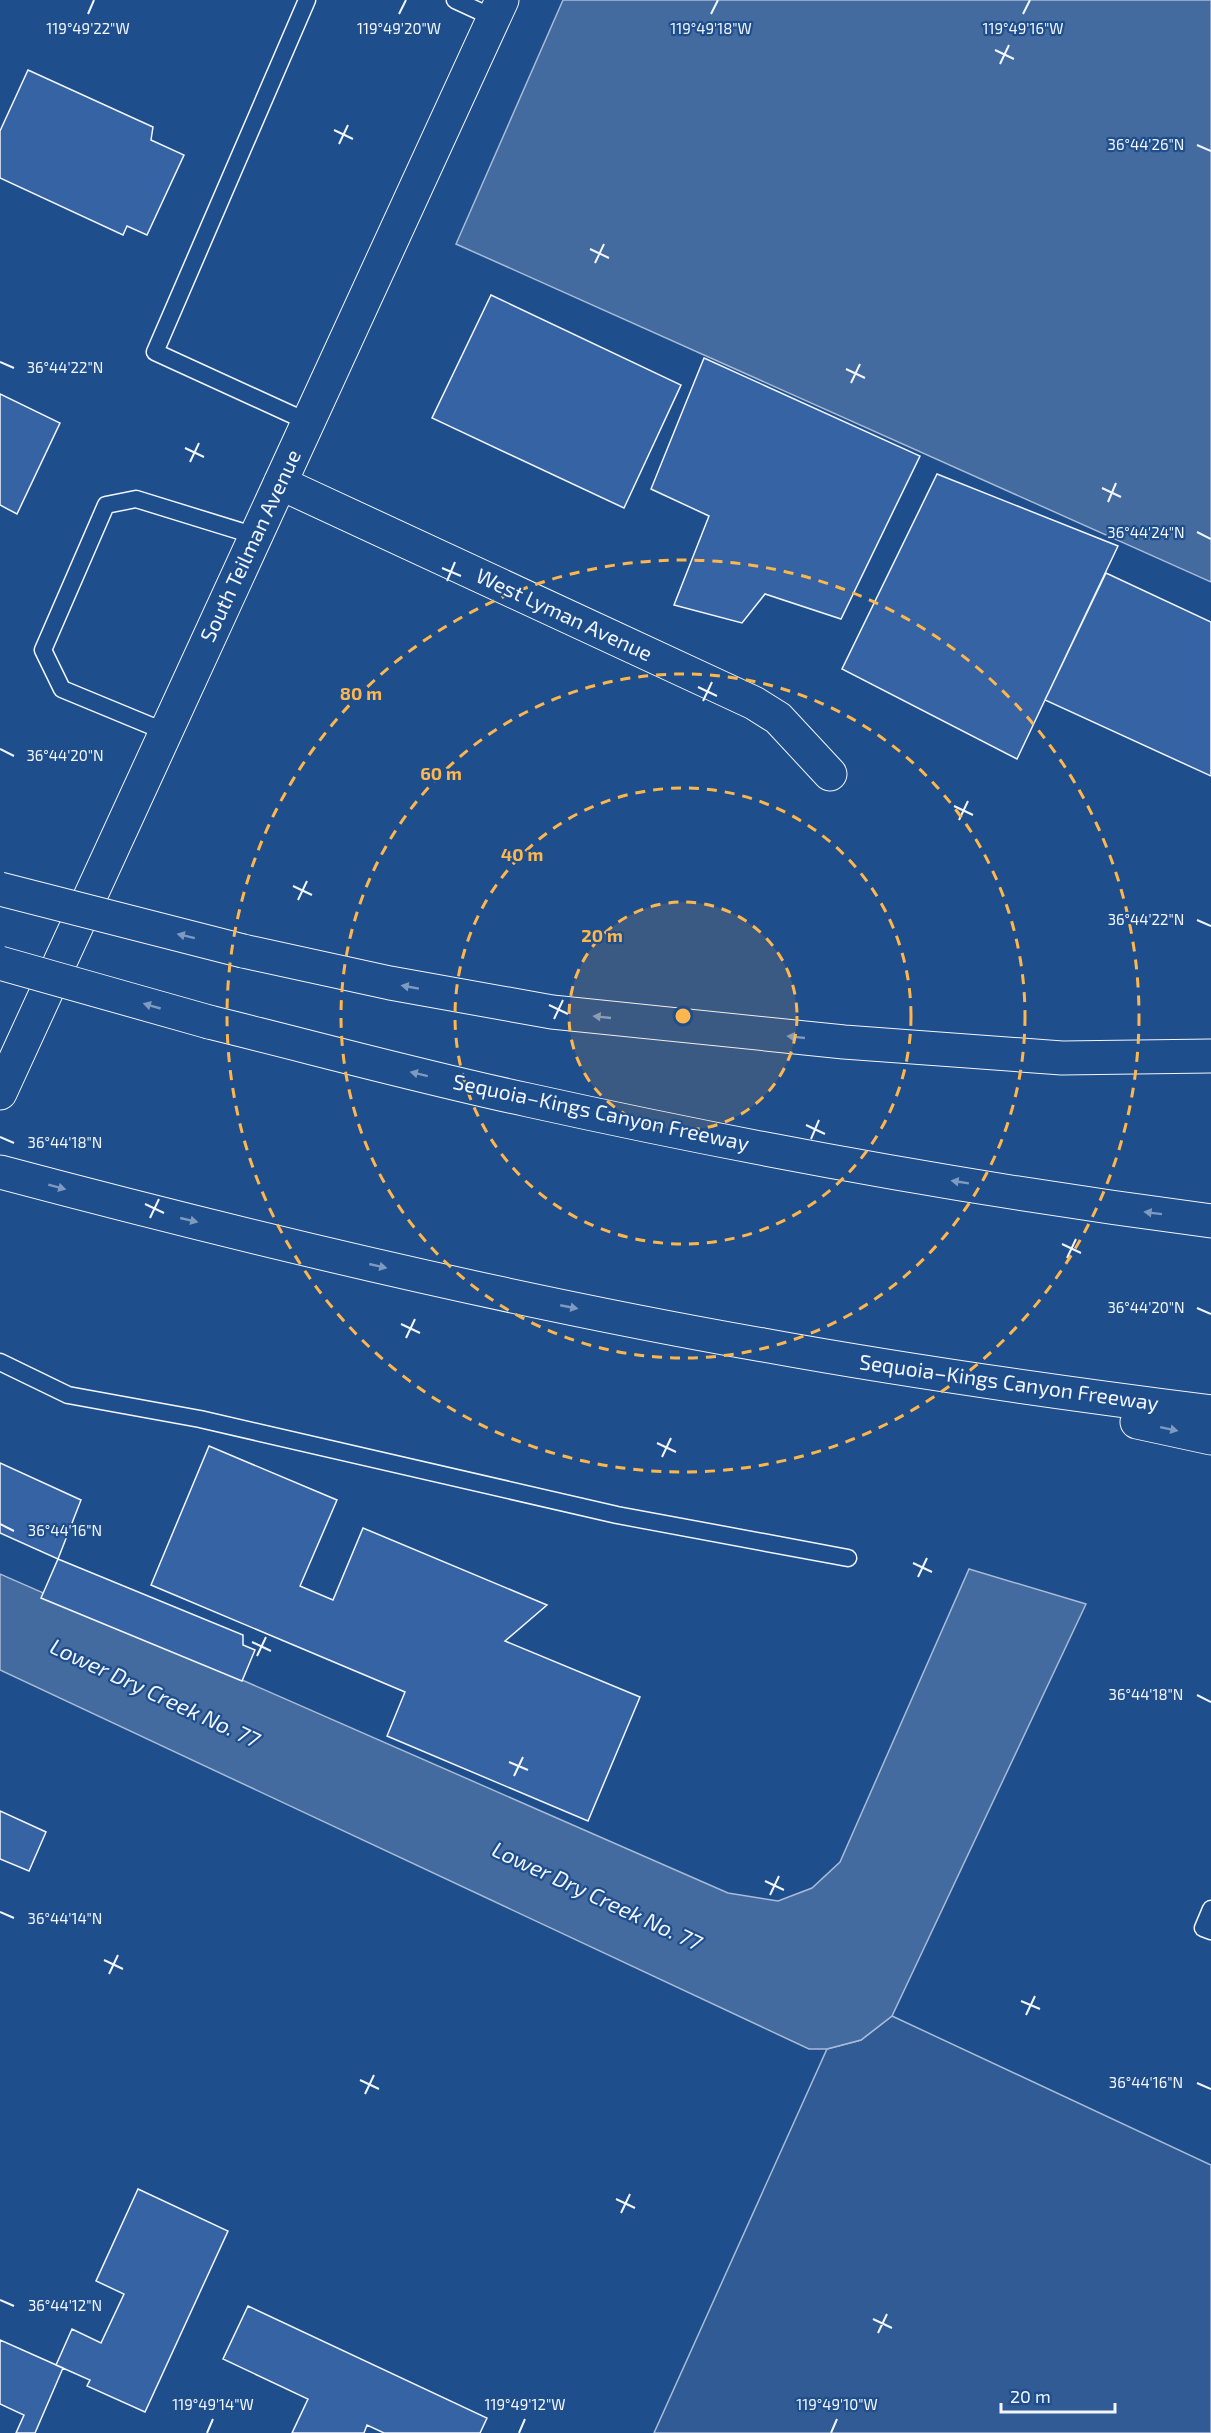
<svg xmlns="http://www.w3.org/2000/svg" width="1211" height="2433" viewBox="0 0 1211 2433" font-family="'Exo 2',sans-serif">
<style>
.built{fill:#305b95;stroke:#a8bbd7;stroke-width:1.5}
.water{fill:#446ba0;stroke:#a8bbd7;stroke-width:1.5}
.building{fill:#3563a3;stroke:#f2f6ff;stroke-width:1.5}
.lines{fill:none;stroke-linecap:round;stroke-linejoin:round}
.service-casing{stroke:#f2f6ff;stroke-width:19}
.minor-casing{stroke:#f2f6ff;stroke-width:35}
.motorway-casing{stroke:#f2f6ff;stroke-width:35}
.service{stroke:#1f4e8c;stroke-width:16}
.minor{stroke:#1f4e8c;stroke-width:33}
.motorway{stroke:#1f4e8c;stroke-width:33}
.motorway-bridge-casing{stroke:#f2f6ff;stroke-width:35;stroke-linecap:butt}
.motorway-bridge{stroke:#1f4e8c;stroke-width:33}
.oneway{fill:#7e9ac0}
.ticks{fill:none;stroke:#f2f6ff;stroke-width:2}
.ring{fill:none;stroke:#ffb74d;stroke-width:3;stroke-dasharray:10 8}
.labels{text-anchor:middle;stroke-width:4.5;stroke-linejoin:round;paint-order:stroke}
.street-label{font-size:21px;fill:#f2f6ff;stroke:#1f4e8c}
.water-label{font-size:22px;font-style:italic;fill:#f2f6ff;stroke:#1f4e8c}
.ticks-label{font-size:15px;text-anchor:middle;fill:#f2f6ff;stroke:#1f4e8c;stroke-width:4.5;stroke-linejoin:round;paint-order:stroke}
.centre{fill:#ffb74d;stroke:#1f4e8c;stroke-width:3}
.ring-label{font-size:18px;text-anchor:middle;font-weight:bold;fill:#ffb74d;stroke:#1f4e8c;stroke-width:4.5;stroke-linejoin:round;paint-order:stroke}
</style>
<rect width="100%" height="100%" fill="#1f4e8c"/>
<!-- built -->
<path class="built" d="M892,2016L1211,2165V2433H654L827,2049L861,2040Z"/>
<!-- water -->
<path class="water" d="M563,0H1211V582L456,244Z
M969,1569L1086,1604L892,2016L861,2040L827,2049H809L0,1670V1574L728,1893L778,1901L812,1888L840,1862Z"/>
<!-- building -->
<path class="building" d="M28,70L153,127L151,140L184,155L147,235L127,226L123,235L0,178V131Z
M491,295L681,385L624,508L432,418Z
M704,358L920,456L841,619L765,594L742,623L674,605L709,516L651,489Z
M0,394L60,423L17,514L0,505Z
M937,474L1118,546L1017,759L842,669Z
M1106,573L1211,622V776L1045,700Z
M209,1446L337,1500L300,1586L333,1600L363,1528L547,1605L505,1641L640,1697L588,1821L387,1736L405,1692L151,1585Z
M0,1463L81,1500L58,1559L0,1533Z
M58,1559L243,1635V1645L255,1650L242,1681L41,1598Z
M0,1811L46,1832L29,1871L0,1859Z
M138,2189L228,2231L145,2412L87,2386L90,2380L56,2365L72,2329L101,2343L124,2294L96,2281Z
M248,2306L487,2418L480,2433H384L367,2425L364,2433H292L308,2399L223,2359Z
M0,2340L63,2368L35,2433H16L24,2415L0,2404Z"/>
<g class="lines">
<defs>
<path id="service" d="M307,0L155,352L308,422
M455,0L494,18
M166,732L62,689L43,650L106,505L136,499L256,536
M0,1362L68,1395L200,1419L617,1515L848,1558
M1211,1909L1203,1928L1211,1931"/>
<path id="minor" d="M280,483L754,703L778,718L830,774
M0,1093L502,0"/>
<path id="motorway" d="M243,951L390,983L552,1012L844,1042L1062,1058L1211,1056
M209,1022C315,1048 421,1077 528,1100C754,1150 982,1191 1211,1221
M0,1172C252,1239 506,1300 763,1345C911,1372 1061,1393 1211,1412
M1137,1422L1211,1438"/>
</defs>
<!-- service casing -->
<use href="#service" class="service-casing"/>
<!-- minor casing -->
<use href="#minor" class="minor-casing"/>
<!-- motorway casing -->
<use href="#motorway" class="motorway-casing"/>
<!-- service -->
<use href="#service" class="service"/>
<!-- minor -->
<use href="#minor" class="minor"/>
<!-- motorway -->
<use href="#motorway" class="motorway"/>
<defs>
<path id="motorway-bridge" d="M0,889L243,951
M0,963L209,1022"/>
</defs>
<!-- motorway-bridge casing -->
<use href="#motorway-bridge" class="motorway-bridge-casing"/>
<!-- motorway-bridge -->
<use href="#motorway-bridge" class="motorway-bridge"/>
</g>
<!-- one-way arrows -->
<defs><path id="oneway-solid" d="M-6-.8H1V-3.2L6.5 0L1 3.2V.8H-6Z" transform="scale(1.5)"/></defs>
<g class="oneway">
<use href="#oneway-solid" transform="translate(186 936) rotate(-166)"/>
<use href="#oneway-solid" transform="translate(410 987) rotate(-170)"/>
<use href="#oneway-solid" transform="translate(152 1006) rotate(-164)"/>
<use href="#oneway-solid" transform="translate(602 1017) rotate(-174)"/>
<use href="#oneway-solid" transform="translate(796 1037) rotate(-174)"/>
<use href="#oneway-solid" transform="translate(419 1074) rotate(-166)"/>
<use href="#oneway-solid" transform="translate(960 1182) rotate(-171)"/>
<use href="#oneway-solid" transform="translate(57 1187) rotate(15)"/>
<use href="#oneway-solid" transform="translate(1153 1213) rotate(-173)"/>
<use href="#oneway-solid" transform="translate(189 1220) rotate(13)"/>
<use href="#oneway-solid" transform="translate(378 1266) rotate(13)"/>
<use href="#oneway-solid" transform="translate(569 1307) rotate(11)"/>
<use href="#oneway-solid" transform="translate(1169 1429) rotate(12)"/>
</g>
<!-- ticks -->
<path class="ticks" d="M88,14L94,0M399,14L406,0M711,14L718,0M1023,14L1030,0M995,50L1014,59M1000,64L1009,45M334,130L353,139M339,144L348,125M1197,145L1211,151M590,249L609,258M595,263L604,244M0,362L14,368M846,369L865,378M851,383L860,364M185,448L204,457M190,462L199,443M1102,488L1121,497M1108,502L1116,483M1197,532L1211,539M442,568L461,576M447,581L455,562M698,687L717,696M703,701L712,682M0,749L14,756M954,806L973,815M959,820L968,801M293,886L312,895M298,900L307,881M1197,920L1211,926M549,1005L568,1014M554,1019L563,1000M806,1125L825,1134M0,1137L14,1143M811,1139L819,1120M145,1204L164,1213M150,1218L159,1199M1062,1244L1081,1253M1067,1258L1076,1239M1197,1308L1211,1314M401,1324L420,1333M406,1338L415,1319M657,1443L676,1452M662,1457L671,1438M0,1524L14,1531M913,1563L932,1572M918,1577L927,1558M252,1642L271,1651M257,1656L266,1637M1197,1695L1211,1702M509,1762L528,1770M514,1776L523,1757M765,1881L784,1890M770,1895L779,1876M0,1912L14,1918M104,1960L123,1969M109,1974L118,1955M1021,2001L1040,2009M1026,2015L1035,1996M360,2080L379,2089M1197,2083L1211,2089M365,2094L374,2075M616,2199L635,2208M621,2213L630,2194M0,2300L14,2306M873,2319L892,2328M878,2333L887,2314M207,2433L213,2419M519,2433L525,2419M831,2433L837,2419"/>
<!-- distance rings -->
<circle cx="683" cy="1016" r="114" fill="#ffb74d" fill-opacity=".12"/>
<g class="ring">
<circle cx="683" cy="1016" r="114"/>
<circle cx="683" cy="1016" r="228"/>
<circle cx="683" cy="1016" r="342"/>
<circle cx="683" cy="1016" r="456"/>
</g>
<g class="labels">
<!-- street labels -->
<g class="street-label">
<text transform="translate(251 546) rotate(-65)" y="7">South Teilman Avenue</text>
<text transform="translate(564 615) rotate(25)" y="7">West Lyman Avenue</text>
<text transform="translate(601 1113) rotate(12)" y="7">Sequoia–Kings Canyon Freeway</text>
<text transform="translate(1009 1383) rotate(8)" y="7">Sequoia–Kings Canyon Freeway</text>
</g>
<!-- water labels -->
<g class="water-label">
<text transform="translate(155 1693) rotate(25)" y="8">Lower Dry Creek No. 77</text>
<text transform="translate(597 1896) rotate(25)" y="8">Lower Dry Creek No. 77</text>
</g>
</g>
<g class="ticks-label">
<text x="88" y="34">119°49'22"W</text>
<text x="399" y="34">119°49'20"W</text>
<text x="711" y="34">119°49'18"W</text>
<text x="1023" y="34">119°49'16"W</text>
<text x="1146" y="150">36°44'26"N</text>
<text x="65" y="373">36°44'22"N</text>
<text x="1146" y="538">36°44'24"N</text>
<text x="65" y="761">36°44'20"N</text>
<text x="1146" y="925">36°44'22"N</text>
<text x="65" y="1148">36°44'18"N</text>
<text x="1146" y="1313">36°44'20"N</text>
<text x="65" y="1536">36°44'16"N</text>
<text x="1146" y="1700">36°44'18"N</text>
<text x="65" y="1924">36°44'14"N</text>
<text x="1146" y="2088">36°44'16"N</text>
<text x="65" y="2311">36°44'12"N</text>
<text x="213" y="2410">119°49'14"W</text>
<text x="525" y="2410">119°49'12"W</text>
<text x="837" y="2410">119°49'10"W</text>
</g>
<circle cx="683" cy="1016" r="9" class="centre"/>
<g class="ring-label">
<text x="361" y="700">80 m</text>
<text x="441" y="780">60 m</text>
<text x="522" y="861">40 m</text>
<text x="602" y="942">20 m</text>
</g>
<!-- scale -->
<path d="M1001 2403v9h114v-9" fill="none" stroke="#f2f6ff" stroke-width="3"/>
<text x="1010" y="2403" font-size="18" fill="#f2f6ff" stroke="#1f4e8c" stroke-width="4.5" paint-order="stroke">20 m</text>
</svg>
